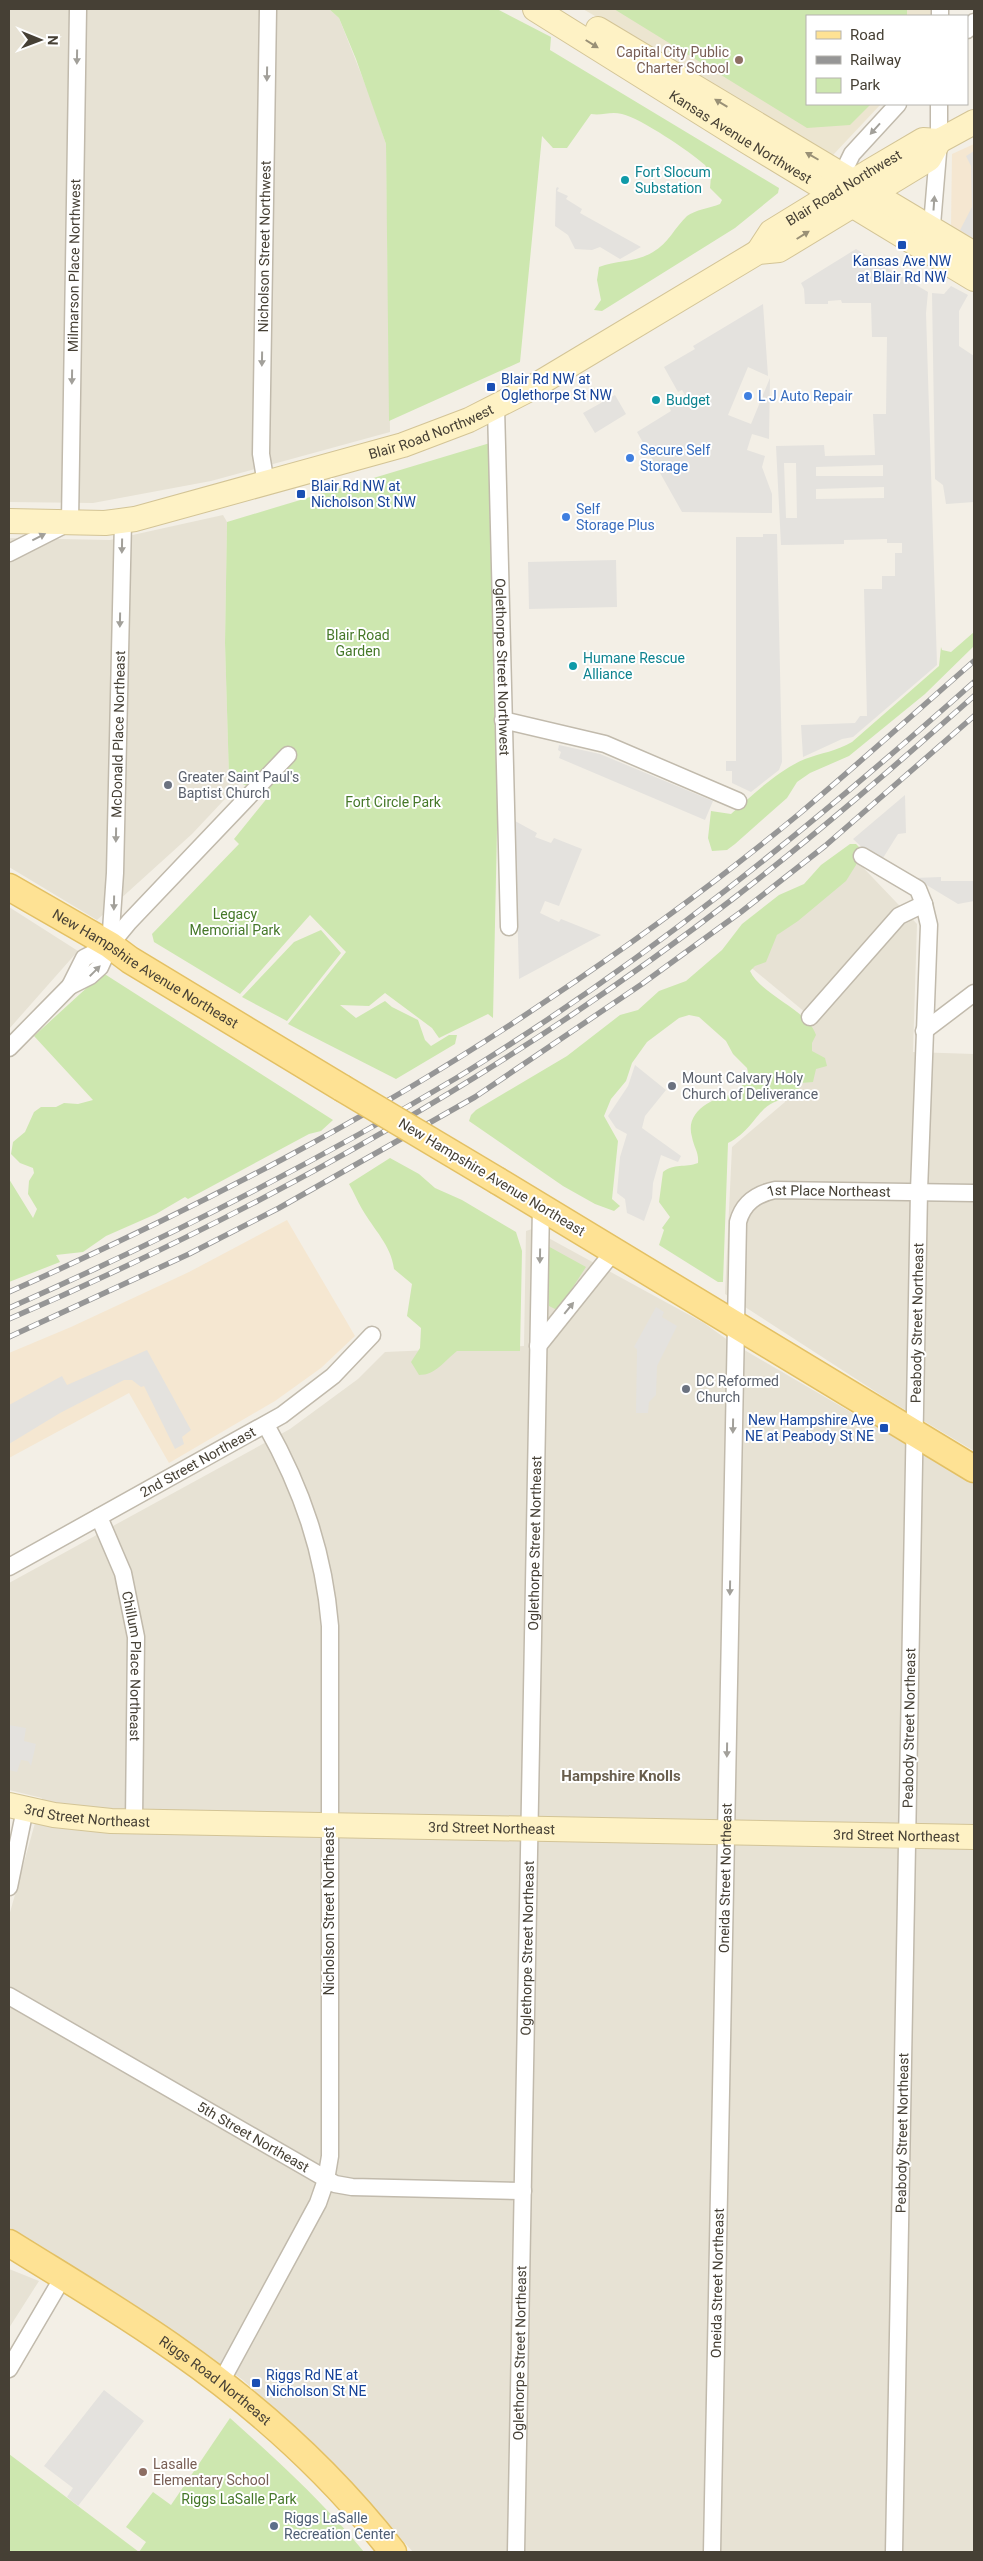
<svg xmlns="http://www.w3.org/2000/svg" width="983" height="2561" viewBox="0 0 983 2561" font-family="Roboto,sans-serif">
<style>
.residential{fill:#e7e2d4}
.commercial{fill:#f5e7d1}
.education{fill:#ece5d0}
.green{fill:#cde7af}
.parking{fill:#e4e2de;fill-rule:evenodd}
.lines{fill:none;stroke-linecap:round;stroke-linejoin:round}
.street-casing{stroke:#c1baac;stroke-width:19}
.secondary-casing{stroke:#d3c496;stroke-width:26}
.primary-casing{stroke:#e3c064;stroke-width:29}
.street{stroke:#fff;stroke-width:16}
.secondary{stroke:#fef2c5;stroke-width:24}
.primary{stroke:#fee294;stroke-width:26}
.rail-casing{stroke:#969696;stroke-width:5.5}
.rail{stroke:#fff;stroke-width:4;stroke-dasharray:11;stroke-linecap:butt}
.primary-bridge-casing{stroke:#e3c064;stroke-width:29;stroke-linecap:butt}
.primary-bridge{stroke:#fee294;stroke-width:26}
.oneway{fill:#999076}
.oneway2{fill:#a2a09a}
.education-dot{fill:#8d6e63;stroke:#fff;stroke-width:2}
.culture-dot{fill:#0f9aa8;stroke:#fff;stroke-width:2}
.transit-dot{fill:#1a4fb4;stroke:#fff;stroke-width:2}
.shop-dot{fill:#3f7fe0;stroke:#fff;stroke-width:2}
.worship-dot{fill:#6b7280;stroke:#fff;stroke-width:2}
.service-dot{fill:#5c6f8a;stroke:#fff;stroke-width:2}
.labels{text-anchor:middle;stroke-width:4;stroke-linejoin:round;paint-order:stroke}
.education-label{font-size:14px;fill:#785e54;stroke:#fff;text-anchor:end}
.street-label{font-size:14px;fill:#464035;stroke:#fff}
.culture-label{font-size:14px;fill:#0d838f;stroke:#fff;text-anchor:start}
.transit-label{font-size:14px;fill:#164399;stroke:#fff;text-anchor:start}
.shop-label{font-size:14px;fill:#366cbe;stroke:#fff;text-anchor:start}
.park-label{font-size:14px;fill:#457829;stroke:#fff}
.worship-label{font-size:14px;fill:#5b616d;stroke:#fff;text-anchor:start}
.service-label{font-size:14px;fill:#4e5e75;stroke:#fff;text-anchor:start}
.neighbourhood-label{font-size:15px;font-weight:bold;fill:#695e4d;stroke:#fff}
</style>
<rect width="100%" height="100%" fill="#f3efe6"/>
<!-- residential -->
<path class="residential" d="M9,9H329L339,18L371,99L386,144L390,432L211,481L93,503L9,502Z
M223,515L227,522L225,643L229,777L240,783L192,834L97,920L9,867V538L110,540Z
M853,857L917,924L913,1052L974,1054V1451L887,1399L725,1294L732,1147L785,1102L806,1013L748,965Z
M9,907L78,951L9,1029Z
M532,1229L704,1323L729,1341L974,1484V2552H413L330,2460L243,2380L132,2303L9,2227V1916L42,1798L9,1790V1583L290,1429L358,1379L385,1352L524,1346L526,1231Z
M9,2269L39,2281L9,2328Z"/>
<!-- commercial -->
<path class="commercial" d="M974,144V242L951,228L952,154Z
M287,1220L355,1336L321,1368L275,1401L169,1463L129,1393L9,1458V1353L71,1327L189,1272Z"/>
<!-- education -->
<path class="education" d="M583,9H931V16H807V104H881L833,155Z"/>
<!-- green -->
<path class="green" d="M329,9H497L551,37L550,50L779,188L778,193L735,228L602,311L594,310L601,300L597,280L599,267C616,260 635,263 653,252C668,244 675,227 687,216C695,210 710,208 720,204L722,200L710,188L711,176L705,165C689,151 642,119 622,114C610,111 602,116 591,114L567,148H553L542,136L520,362L389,421L386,144L356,59L339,18Z
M614,9H907V16H807V104H871L850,125L807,128Z
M490,443L494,716L498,782L493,1018L488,1014L439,1038L432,1028L385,993L369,1006L340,1005L356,1018L385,1001L392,1007L418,1020L425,1040L431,1046L449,1035H457L455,1044L396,1079L288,1024L346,952L310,915L240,994L154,942L152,934L239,844L234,839L268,797L229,777L225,643L227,522Z
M974,632V646L925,694L849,756L810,773L797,782L787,798L735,844L727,850L712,851L708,838L711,811L731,814C751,796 780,769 805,759C821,753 837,751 852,742L939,666L941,647L942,650L951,652Z
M850,844H856L861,849L856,865L846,881L798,921L777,935L766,962L755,966L750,971C761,995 808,1010 816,1035L812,1043V1051L825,1058L827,1066L816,1069L813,1082L801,1083L794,1099C757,1097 760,1127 728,1143L723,1282H718L659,1245L664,1230L662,1228L670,1217L659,1202L663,1172C674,1163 685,1168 698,1163C699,1152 694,1148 692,1137C684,1110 716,1096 736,1094L749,1076L747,1068L733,1054L726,1041L699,1017L689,1015L679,1018L647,1042L632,1063L626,1081L611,1099L604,1116L618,1141L612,1199L620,1206L614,1211L595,1204L563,1186L469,1121L471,1115L476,1110L567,1056L620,1015L638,1010L659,991L686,981L722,950L742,924L779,895L804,884L821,865Z
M321,930L341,953L287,1021L242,997L294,942Z
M103,973L333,1120L321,1131L309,1134L188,1199L185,1197L156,1214L106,1236L83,1252L56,1255L60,1262L9,1282V1179L33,1218L37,1209L28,1194L29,1181L34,1173L33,1168L20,1163L11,1154L13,1142L25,1132L34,1112L41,1107H56L64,1103L78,1104L93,1100L34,1036Z
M390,1158L419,1174L435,1188L462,1200L516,1232L522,1251L520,1351H457C444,1361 436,1375 419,1375L411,1362L420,1348L421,1328L407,1316L412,1284L394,1269C391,1245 374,1230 362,1209C357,1201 354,1192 349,1184Z
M546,1245L586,1267L560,1307L555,1309L549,1306Z
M230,2418C277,2460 324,2503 364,2552H9V2454L139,2552L146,2542L126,2527L153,2492L171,2505Z"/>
<!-- parking -->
<path class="parking" d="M974,151V239L960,230L972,207L971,166L966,156Z
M557,187L559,188L557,191L568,196L566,199L582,209L580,213L641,247L620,259L600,247L592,250L575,249L568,235L555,226L556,189Z
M856,249L928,292L926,313L937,665L853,737L842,739L803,757L801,725L855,723L860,716H867L864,589H882V576H895V553H902V543H887V539L844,540V544L781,545L776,446L824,445L825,456L875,455L873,414H886L887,337H872L871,303H842L841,300L828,301V304H805L804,289L801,283ZM784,463H796L797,518H786ZM883,465V476H816V467ZM884,487V498L816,499V489Z
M951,286L968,295L959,311V346L974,356V502L946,504L943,485L935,479L932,293L944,294Z
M763,304L768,376L748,367L728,415L751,424L770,378L769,439L752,434L747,450L765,456L762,467L772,494V513L682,512L637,432L671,411L668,405L685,395L682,390L678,392L664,367L695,349L693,346Z
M615,395L626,414L595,433L583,413Z
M763,534H777L782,762L779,770L751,792L732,783V771H726V761H736V537H763Z
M616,560L617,607L529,609L528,562Z
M559,745L600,754L713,801L705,820L559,758L561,752L558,750Z
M905,795L906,833L898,834L883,858L865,850L853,839Z
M515,821L537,833L535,837L551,843L554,838L582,849L559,906L545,901L540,913L559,922L561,919L601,935L519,979Z
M941,877V881H974V901L958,904L915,878Z
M635,1065L666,1090L645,1116L642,1128L681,1156L678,1162L661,1155L653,1183L652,1198L644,1221L627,1213L625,1199L617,1193L620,1157L627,1134L616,1128L608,1116L628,1086Z
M656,1307L664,1312L662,1317L677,1326L657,1366L656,1395L649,1402L648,1413H636L637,1349L634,1347Z
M147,1350L191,1430L182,1437L184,1444L175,1449L144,1386L141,1387L132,1380H124L60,1413L9,1444V1405L62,1376L67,1385Z
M9,1725L26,1728L24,1741L36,1744L31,1766L28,1761L21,1760L17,1772L9,1770Z
M104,2390L144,2421L78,2506L67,2497L73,2488L44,2466Z"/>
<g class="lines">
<defs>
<g id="street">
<path d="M940,16V9"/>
<path d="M967,30L974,22"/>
<path d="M838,183L852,154L898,104"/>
<path d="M931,237L939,141V104"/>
<path id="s1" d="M496,407L509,927"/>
<path id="s2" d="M266,484L261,454L268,9"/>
<path id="s3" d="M9,553L70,522L78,9"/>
<path d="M503,720L605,744L738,801"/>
<path d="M862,856L918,889L924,904L929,925L919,1191L894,2552"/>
<path id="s4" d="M110,945L115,873L123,521"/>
<path d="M70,986L90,976L100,967L110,945L129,922L288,755"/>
<path d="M810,1017L899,916L924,904"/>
<path d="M924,1031L974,993"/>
<path d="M9,1048L70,986L84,958L110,945"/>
<path d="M538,1346L614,1251"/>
<path id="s5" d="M99,1517L123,1573L136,1637L134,1821"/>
<path id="s6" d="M9,1567L282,1415L333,1376L372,1335"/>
<path d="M9,1887L25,1809"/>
<path id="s7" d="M9,1996L335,2184L352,2187L523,2191"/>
<path d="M9,2369L63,2277"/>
<path d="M221,2382L318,2203L326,2180L330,2156V1626C324,1553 302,1489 266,1425"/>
<path id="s8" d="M516,2552L541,1207"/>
<path id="s9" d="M712,2552L738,1222C743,1203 756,1194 775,1190L974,1193"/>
</g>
<g id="secondary">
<path id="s10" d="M535,9L743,139L974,279"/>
<path d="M598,29L974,254"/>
<path id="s11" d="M758,252L771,232L872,170L923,140L939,141L974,122"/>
<path id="s12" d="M9,521L105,523L135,519L403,445L469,420L528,390L758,252L779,250L929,159L939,141"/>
<path id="s13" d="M9,1805L54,1815L111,1821L974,1837"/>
</g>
<g id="primary">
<path id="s14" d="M9,887L110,945L130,960L342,1088"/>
<path d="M498,1181L974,1469"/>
<path id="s15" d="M9,2243C65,2278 123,2312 178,2351C258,2407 333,2475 393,2552"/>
</g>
</defs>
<!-- street casing -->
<use href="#street" class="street-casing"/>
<!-- secondary casing -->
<use href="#secondary" class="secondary-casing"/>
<!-- primary casing -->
<use href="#primary" class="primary-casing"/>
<!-- street -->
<use href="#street" class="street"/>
<!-- secondary -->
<use href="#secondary" class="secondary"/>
<!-- primary -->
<use href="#primary" class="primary"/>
<defs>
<path id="rail" d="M9,1292C195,1209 377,1116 546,1001C633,943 718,881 799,814C858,764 916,712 974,661
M9,1308C163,1240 313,1164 458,1077C643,964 812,826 974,682
M9,1319C266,1208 513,1069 734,898C817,834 896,765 974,696
M9,1337L189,1254L279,1208L475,1097L642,984L741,912L825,846L974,716"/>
</defs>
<!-- rail casing -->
<use href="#rail" class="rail-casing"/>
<!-- rail -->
<use href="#rail" class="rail"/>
<defs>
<path id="primary-bridge" d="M342,1088L498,1181"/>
</defs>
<!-- primary-bridge casing -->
<use href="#primary-bridge" class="primary-bridge-casing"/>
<!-- primary-bridge -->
<use href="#primary-bridge" class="primary-bridge"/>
</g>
<!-- one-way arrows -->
<defs><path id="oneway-solid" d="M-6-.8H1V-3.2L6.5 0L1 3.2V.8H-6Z" transform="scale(1.25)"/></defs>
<g class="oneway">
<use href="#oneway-solid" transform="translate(592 44) rotate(32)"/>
<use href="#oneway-solid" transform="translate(721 103) rotate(-149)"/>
<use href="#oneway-solid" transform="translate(812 156) rotate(-150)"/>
<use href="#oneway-solid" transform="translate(803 235) rotate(-32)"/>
</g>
<g class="oneway2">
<use href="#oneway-solid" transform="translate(77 57) rotate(91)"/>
<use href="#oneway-solid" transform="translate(267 74) rotate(91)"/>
<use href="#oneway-solid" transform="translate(875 129) rotate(132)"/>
<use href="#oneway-solid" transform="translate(934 203) rotate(-86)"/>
<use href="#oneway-solid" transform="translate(262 359) rotate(91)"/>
<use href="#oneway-solid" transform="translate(72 377) rotate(91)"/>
<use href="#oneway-solid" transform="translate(39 537) rotate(-27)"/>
<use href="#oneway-solid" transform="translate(122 546) rotate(91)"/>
<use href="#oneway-solid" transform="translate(120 620) rotate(91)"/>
<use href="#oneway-solid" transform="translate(116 835) rotate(91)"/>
<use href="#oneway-solid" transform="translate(114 903) rotate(91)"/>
<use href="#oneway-solid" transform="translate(95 971) rotate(-45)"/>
<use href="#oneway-solid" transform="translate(540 1256) rotate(91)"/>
<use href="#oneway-solid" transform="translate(569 1308) rotate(-51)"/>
<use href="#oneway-solid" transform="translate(733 1426) rotate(91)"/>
<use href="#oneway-solid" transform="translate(730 1588) rotate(91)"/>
<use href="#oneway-solid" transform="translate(727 1750) rotate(91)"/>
</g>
<!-- markers -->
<g class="education-dot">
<circle cx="739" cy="60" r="5"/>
<circle cx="143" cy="2472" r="5"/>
</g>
<g class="culture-dot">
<circle cx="625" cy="180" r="5"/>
<circle cx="656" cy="400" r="5"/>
<circle cx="573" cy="666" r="5"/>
</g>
<g class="transit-dot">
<rect x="897" y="240" width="10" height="10" rx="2.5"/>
<rect x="486" y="382" width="10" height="10" rx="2.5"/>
<rect x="296" y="489" width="10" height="10" rx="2.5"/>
<rect x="879" y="1423" width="10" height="10" rx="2.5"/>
<rect x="251" y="2378" width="10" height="10" rx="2.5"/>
</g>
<g class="shop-dot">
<circle cx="748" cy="396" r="5"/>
<circle cx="630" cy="458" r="5"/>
<circle cx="566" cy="517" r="5"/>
</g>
<g class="worship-dot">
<circle cx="168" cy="785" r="5"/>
<circle cx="672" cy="1086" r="5"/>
<circle cx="686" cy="1389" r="5"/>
</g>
<circle class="service-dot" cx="274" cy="2526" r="5"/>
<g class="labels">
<!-- education labels -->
<g class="education-label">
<text x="729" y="57">Capital City Public<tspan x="729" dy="16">Charter School</tspan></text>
<text x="153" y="2469" text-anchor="start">Lasalle<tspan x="153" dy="16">Elementary School</tspan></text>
</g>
<!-- street labels -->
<g class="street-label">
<text dy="5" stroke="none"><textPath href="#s10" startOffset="242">Kansas Avenue Northwest</textPath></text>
<text dy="5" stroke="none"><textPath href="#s11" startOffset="109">Blair Road Northwest</textPath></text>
<text dy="5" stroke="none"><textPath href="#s2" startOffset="238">Nicholson Street Northwest</textPath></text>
<text dy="5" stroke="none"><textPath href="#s3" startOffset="325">Milmarson Place Northwest</textPath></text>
<text dy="5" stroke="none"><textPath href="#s12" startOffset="435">Blair Road Northwest</textPath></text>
<text dy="5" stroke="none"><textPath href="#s1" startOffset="260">Oglethorpe Street Northwest</textPath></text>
<text dy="5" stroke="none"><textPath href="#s4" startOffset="211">McDonald Place Northeast</textPath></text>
<text dy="5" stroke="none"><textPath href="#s14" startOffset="159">New Hampshire Avenue Northeast</textPath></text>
<text transform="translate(492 1177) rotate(31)" y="5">New Hampshire Avenue Northeast</text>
<text dy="5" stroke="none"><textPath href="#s9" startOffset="1436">1st Place Northeast</textPath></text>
<text transform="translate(917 1323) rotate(-89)" y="5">Peabody Street Northeast</text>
<text dy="5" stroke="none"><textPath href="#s6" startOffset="216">2nd Street Northeast</textPath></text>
<text dy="5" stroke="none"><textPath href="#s8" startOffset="1009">Oglethorpe Street Northeast</textPath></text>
<text dy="5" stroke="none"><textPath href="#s5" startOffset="155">Chillum Place Northeast</textPath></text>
<text transform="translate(909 1728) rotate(-89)" y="5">Peabody Street Northeast</text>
<text dy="5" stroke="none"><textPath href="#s13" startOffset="79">3rd Street Northeast</textPath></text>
<text dy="5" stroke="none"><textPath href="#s13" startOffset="484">3rd Street Northeast</textPath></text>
<text dy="5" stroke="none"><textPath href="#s13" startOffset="889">3rd Street Northeast</textPath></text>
<text dy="5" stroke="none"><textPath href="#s9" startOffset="674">Oneida Street Northeast</textPath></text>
<text transform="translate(329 1911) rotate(-90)" y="5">Nicholson Street Northeast</text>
<text dy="5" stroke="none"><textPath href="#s8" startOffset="604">Oglethorpe Street Northeast</textPath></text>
<text transform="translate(902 2133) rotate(-89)" y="5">Peabody Street Northeast</text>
<text dy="5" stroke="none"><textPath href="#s7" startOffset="282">5th Street Northeast</textPath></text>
<text dy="5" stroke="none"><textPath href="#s9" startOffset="269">Oneida Street Northeast</textPath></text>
<text dy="5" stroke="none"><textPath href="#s8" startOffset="199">Oglethorpe Street Northeast</textPath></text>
<text dy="5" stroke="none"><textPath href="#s15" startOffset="248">Riggs Road Northeast</textPath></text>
</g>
<!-- culture labels -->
<g class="culture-label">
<text x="635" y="177">Fort Slocum<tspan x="635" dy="16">Substation</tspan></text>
<text x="666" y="405">Budget</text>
<text x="583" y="663">Humane Rescue<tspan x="583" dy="16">Alliance</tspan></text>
</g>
<!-- transit labels -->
<g class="transit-label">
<text x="902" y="266" text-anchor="middle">Kansas Ave NW<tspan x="902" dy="16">at Blair Rd NW</tspan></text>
<text x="501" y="384">Blair Rd NW at<tspan x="501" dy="16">Oglethorpe St NW</tspan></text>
<text x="311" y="491">Blair Rd NW at<tspan x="311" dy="16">Nicholson St NW</tspan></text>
<text x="874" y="1425" text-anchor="end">New Hampshire Ave<tspan x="874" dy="16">NE at Peabody St NE</tspan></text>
<text x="266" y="2380">Riggs Rd NE at<tspan x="266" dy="16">Nicholson St NE</tspan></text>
</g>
<!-- shop labels -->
<g class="shop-label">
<text x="758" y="401">L J Auto Repair</text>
<text x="640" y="455">Secure Self<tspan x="640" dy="16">Storage</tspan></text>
<text x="576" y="514">Self<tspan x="576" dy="16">Storage Plus</tspan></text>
</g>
<!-- park labels -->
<g class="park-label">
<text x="358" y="640">Blair Road<tspan x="358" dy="16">Garden</tspan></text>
<text x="393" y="807">Fort Circle Park</text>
<text x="235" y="919">Legacy<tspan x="235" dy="16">Memorial Park</tspan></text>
<text x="239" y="2504">Riggs LaSalle Park</text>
</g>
<!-- worship labels -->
<g class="worship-label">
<text x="178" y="782">Greater Saint Paul's<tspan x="178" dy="16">Baptist Church</tspan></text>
<text x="682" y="1083">Mount Calvary Holy<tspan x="682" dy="16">Church of Deliverance</tspan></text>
<text x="696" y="1386">DC Reformed<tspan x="696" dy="16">Church</tspan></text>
</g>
<!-- service labels -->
<g class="service-label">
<text x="284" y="2523">Riggs LaSalle<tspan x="284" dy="16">Recreation Center</tspan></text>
</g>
<!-- neighbourhood labels -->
<g class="neighbourhood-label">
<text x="621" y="1781">Hampshire Knolls</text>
</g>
</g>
<!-- border -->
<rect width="983" height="2561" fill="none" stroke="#464035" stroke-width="20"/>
<!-- legend -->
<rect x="806" y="15" width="162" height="90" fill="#ffffff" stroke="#b5b3ae"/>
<rect x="816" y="31" width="25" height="8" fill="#fee294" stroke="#b5b3ae"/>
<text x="850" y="40" font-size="15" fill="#464035">Road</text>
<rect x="816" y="56" width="25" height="8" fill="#969696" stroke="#b5b3ae"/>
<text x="850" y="65" font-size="15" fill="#464035">Railway</text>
<rect x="816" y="78" width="25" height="15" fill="#cde7af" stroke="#b5b3ae"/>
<text x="850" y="90" font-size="15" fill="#464035">Park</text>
<!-- north arrow -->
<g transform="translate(40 40) rotate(91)" stroke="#ffffff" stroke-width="4" paint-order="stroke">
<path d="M0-4L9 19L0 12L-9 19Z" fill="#464035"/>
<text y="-8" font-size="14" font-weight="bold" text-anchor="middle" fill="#464035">N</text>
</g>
</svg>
